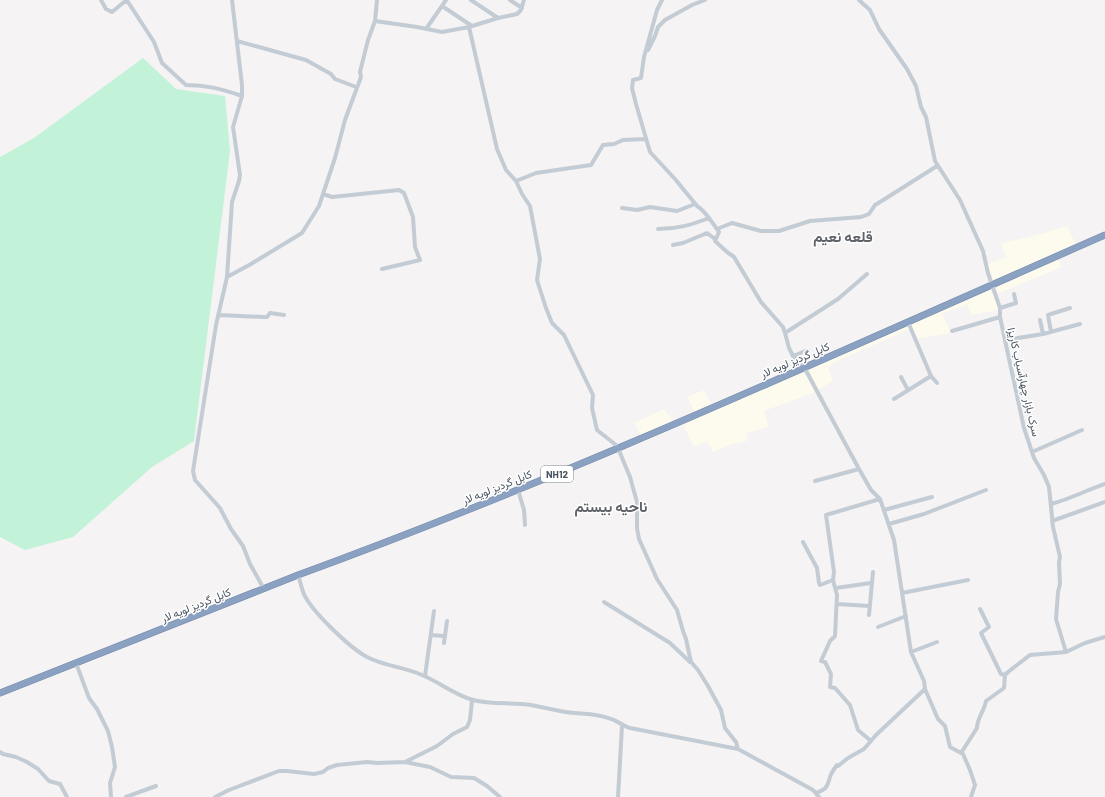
<svg xmlns="http://www.w3.org/2000/svg" width="1105" height="797" viewBox="0 0 1105 797" font-family="Barlow,Vazirmatn,sans-serif">
<style>
.commercial{fill:#fdfaee}
.green{fill:#c2f2d8}
.lines{fill:none;stroke-linecap:round;stroke-linejoin:round}
.highway-casing{stroke:#758bae;stroke-width:7}
.minor{stroke:#c3ccd4;stroke-width:4}
.highway{stroke:#8aa1c2;stroke-width:6}
.labels{text-anchor:middle;stroke-width:3;stroke-linejoin:round;paint-order:stroke}
.shield{fill:#fff;stroke:#808790;stroke-width:1}
.shield-label{font-size:10px;font-weight:bold;fill:#495461}
.street-label{font-size:11px;fill:#495461;stroke:#fff}
.district-label{font-size:15px;font-weight:bold;fill:#5f6268;stroke:#fff}
</style>
<rect width="100%" height="100%" fill="#f5f3f3"/>
<!-- commercial -->
<path class="commercial" d="M1067,226L1076,245L991,283L985,265L1006,257L1001,243L1041,234Z
M1057,257L1062,267L997,294L999,310L972,315L967,305L942,313L951,333L916,339L910,329L835,362L828,368L833,381L813,393L764,411L769,427L746,433L748,440L746,441L730,445L713,452L707,441L694,447L683,425Z
M704,390L712,405L695,412L687,397Z
M664,409L674,422L641,435L634,423Z"/>
<!-- green -->
<path class="green" d="M143,58L176,89L225,96L230,151L194,441L152,467L73,537L25,550L0,537V157L34,138Z"/>
<g class="lines">
<defs>
<path id="highway" d="M0,693L298,575C572,475 838,352 1105,235"/>
</defs>
<!-- highway casing -->
<use href="#highway" class="highway-casing"/>
<!-- minor -->
<path class="minor" d="M101,0L106,9L112,12L124,2H128L154,42L162,63L186,85C207,85 222,89 242,96
M232,0L242,85V96L233,127L240,175L239,181L232,202L227,277L216,325L193,471L195,480L220,508L231,529L243,546L250,564L264,589
M471,0L498,18
M510,0L522,8
M662,0L657,10L644,57L641,78L633,80L632,88L636,104L650,152L675,179L697,206C707,212 712,223 719,232L715,241L727,252L734,257L761,302L783,327L785,333L789,348L793,356L804,367L859,469L871,490L880,499L894,540L911,652L924,681L925,689L938,719L945,726L950,747L963,754L970,770L975,785L971,797
M859,0L870,10L879,29L907,69L916,86L921,107L926,117L935,161L960,200L983,251L988,273L1000,308V317L1024,428L1034,458L1044,475L1049,487L1053,527L1060,557L1059,562L1060,584L1058,592L1056,619L1066,652
M442,6L472,26
M375,21L417,27L442,32L469,27L498,18L517,14L521,10L524,0
M469,27L497,149L506,170L516,181L522,194L530,206L540,259L537,280L546,308L552,323L564,335L593,395L592,408L597,430L616,445L618,448L630,477L637,502V528L639,539L657,579L677,610L683,631L686,639L691,662L698,670L708,686L721,710L725,728L736,742L738,749
M426,29L446,0
M237,41L306,60L331,74L335,79L356,87
M648,50L655,36L658,27L665,20L692,5L705,0
M516,181L536,173L591,165L603,145L614,144L623,140L646,139
M323,194L332,197L399,190L404,193L413,217L415,247L420,260L382,269
M622,208L637,210L650,207L677,211L695,204
M658,229C677,229 691,225 709,218
M717,229L732,223L761,231H779L810,221L861,217L869,214L875,205L888,197L937,166
M673,245L683,243L707,233L715,239
M227,277L251,264L302,233L319,206L335,158L345,120L361,77L360,72L368,40L375,21L377,0
M1000,308L1016,303L1014,294
M219,315L263,317H267L270,313L284,315
M1040,320L1043,334
M908,322L931,376L937,383
M952,331L1000,317
M1051,332L1048,315L1070,308
M785,333L838,299L867,274
M1006,340L1043,334L1080,324
M793,356L808,350
M901,377L908,390
M894,399L931,376
M1032,452L1082,430
M815,481L859,469
M518,490L524,510L525,525
M1051,504C1070,499 1087,490 1105,484
M884,510L932,497
M1052,521L1105,502
M889,524L924,514L986,490
M803,542L817,568L819,583L820,585L833,580L834,572L826,515L880,499
M298,575C301,583 302,592 306,598C316,615 350,648 367,657C384,666 404,667 422,675C439,682 455,695 473,700C492,705 512,702 531,705C541,707 550,709 560,711C577,715 594,712 611,719C618,721 623,726 630,728L738,749L813,790L819,797
M833,580L837,595L835,636L830,641L821,661L825,662L831,674L830,687L835,688L850,705L858,730L871,741
M836,588L871,583
M902,593L968,580
M604,602L670,643L690,662
M837,604L869,606
M980,609L989,627L981,633L1001,674L1005,675
M869,615L873,572
M878,627L906,616
M431,635L444,636
M444,643L447,621
M911,652L937,642
M76,663L89,698L97,709L108,731L112,747L115,767L110,783L111,797
M425,676L434,611
M0,752L3,754L16,757L27,762L38,769L49,781L60,784L67,797
M961,753L977,728C977,718 984,712 986,701L1004,688L1005,675L1008,672L1030,655L1066,652L1085,643L1105,637
M405,762L437,746L453,734L467,727L470,720L472,700
M816,793C827,789 827,787 830,777C831,773 834,769 837,765L838,766L848,758L864,749L876,735L925,689
M126,797L156,786
M215,797L229,790L279,771H287L314,774L323,772L328,768L337,765L367,762L377,763L405,762L430,767L451,777L474,778L487,786L500,797
M618,797L622,726"/>
<!-- highway -->
<use href="#highway" class="highway"/>
</g>
<g class="labels">
<!-- shield labels -->
<rect class="shield" x="541" y="466" width="32" height="16" rx="3"/>
<g class="shield-label">
<text x="557" y="478">NH12</text>
</g>
<!-- street labels -->
<g class="street-label">
<text transform="translate(795 360) rotate(-23)" y="4">کابل گردیز لویه لار</text>
<text transform="translate(1024 382) rotate(77)" y="4">سرک بازار چهارآسیاب کاریزا</text>
<text transform="translate(497 487) rotate(-22)" y="4">کابل گردیز لویه لار</text>
<text transform="translate(196 605) rotate(-22)" y="4">کابل گردیز لویه لار</text>
</g>
<!-- district labels -->
<g class="district-label">
<text x="843" y="242">قلعه نعيم</text>
<text x="611" y="512">ناحیه بیستم</text>
</g>
</g>
</svg>
